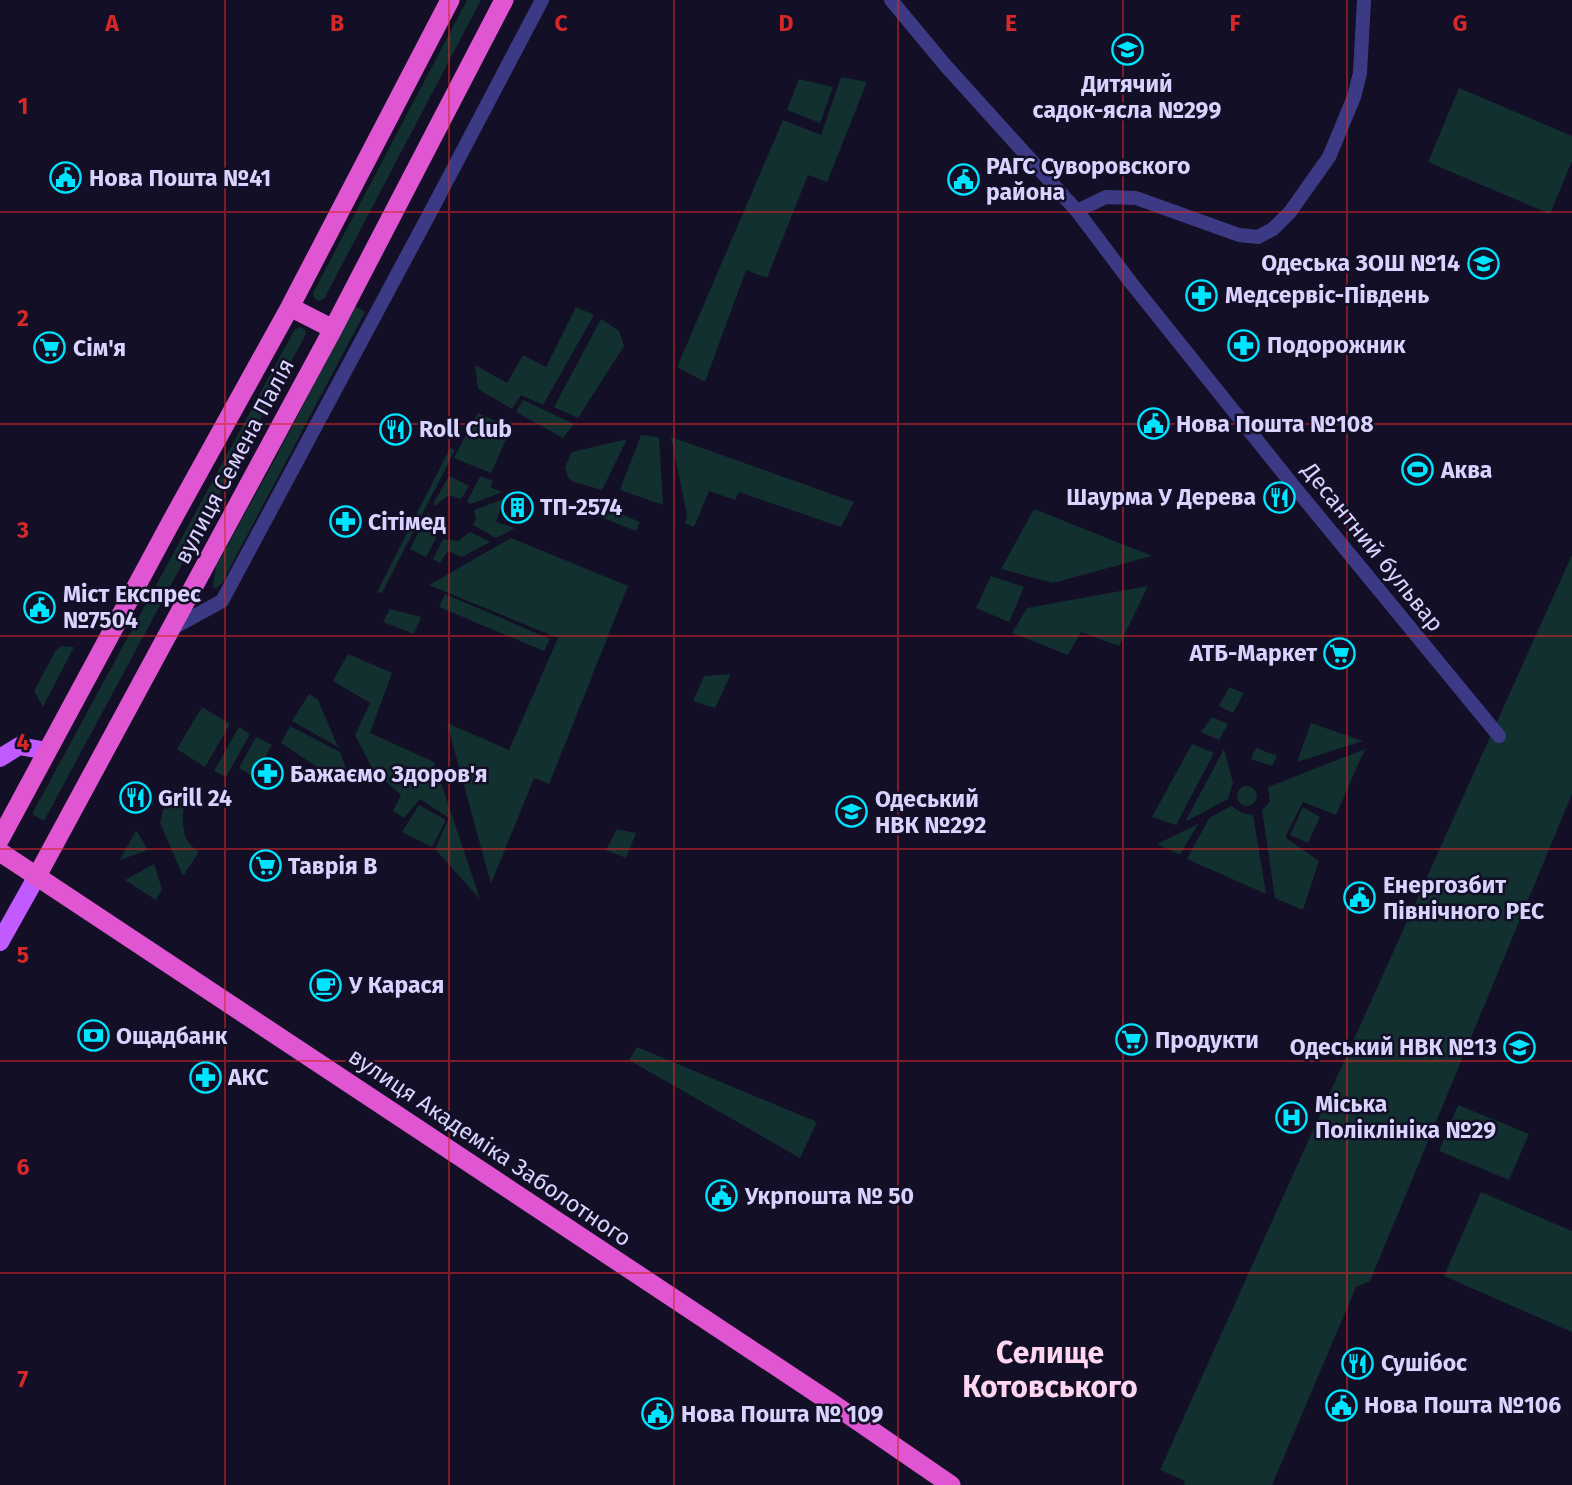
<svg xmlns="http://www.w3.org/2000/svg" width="1572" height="1485" viewBox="0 0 1572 1485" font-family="'Fira Sans',sans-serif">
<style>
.green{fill:#12302f}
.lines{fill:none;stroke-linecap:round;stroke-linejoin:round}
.minor{stroke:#3d3a85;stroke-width:14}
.primary{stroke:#c25bff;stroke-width:18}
.trunk{stroke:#e055d1;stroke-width:19}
.grid{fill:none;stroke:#d62828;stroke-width:2;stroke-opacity:0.55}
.labels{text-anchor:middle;stroke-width:5;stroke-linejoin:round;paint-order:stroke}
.poi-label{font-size:23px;font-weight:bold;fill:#d9d4ff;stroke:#130f26;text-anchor:start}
.street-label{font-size:23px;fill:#d9d4ff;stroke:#130f26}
.district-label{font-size:30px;font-weight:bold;fill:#ffd6f0;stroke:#130f26}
.grid-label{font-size:23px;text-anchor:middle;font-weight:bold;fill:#d62828;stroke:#130f26;stroke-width:5;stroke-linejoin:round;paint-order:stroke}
</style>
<rect width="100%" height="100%" fill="#130f26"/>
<!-- green -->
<path class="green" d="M467,0H481L324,299L319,301L314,298L313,293Z
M841,77L867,82L827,182L808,175L767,278L746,270L705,382L677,367L783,120L821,135Z
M799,79L833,87L820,123L787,110Z
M1459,88L1572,136V161L1550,214L1428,162Z
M355,306L365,312L222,583L216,588L213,587L216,566L274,461Z
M576,307L594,315L543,405L521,395L512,409L478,389L475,365L507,383L523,355L546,367Z
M601,319L619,331L624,346L578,418L554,407Z
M300,327L305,330L306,334L44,821L32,814L295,329Z
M523,400L574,424L563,438L516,412Z
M478,413L511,428L491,473L454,458Z
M641,435L659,437L663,505L620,490Z
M671,437L854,502L841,527L739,492L735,500L709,491L694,527L685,523L687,515Z
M627,439L602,490L574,482L568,478L565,467L572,452Z
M450,448L455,450L382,593L377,592Z
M449,476L469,486L461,499L449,495L435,506L433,504Z
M480,476L493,481L490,487L502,492L471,504L467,502Z
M504,499L496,522L515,528L496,538L473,525L476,518L474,510Z
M602,506L640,522L636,531L598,516Z
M1034,509L1152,556L1053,583L1001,569Z
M429,512L432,529L438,534L426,557L410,549Z
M470,532L490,542L462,557L448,551L440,563L433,559L443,539L458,541Z
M511,538L628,586L549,784L534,778L491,884L447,723L509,750L558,638L429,585Z
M1572,555V794L1370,1281L1356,1287L1272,1485H1184L1185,1481L1160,1470Z
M991,576L1024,587L1009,622L976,608Z
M1148,586L1119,646L1081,632L1068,655L1012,633L1027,608Z
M445,594L550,639L544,651L439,607Z
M390,609L421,617L414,634L383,622Z
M61,646L74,647L43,707L34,691L56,650Z
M348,654L392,673L370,733L434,762L480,899L435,849L449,818L420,799L404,818L393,811L401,795L373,770L355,735L370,703L333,681Z
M731,674L715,708L693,701L704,676Z
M1229,687L1244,693L1233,713L1219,706Z
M309,694L318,700L338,747L292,721Z
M202,707L230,724L205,767L177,749Z
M1212,717L1228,724L1219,740L1201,732Z
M1311,723L1363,741L1297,762Z
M290,726L340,752L346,769L329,775L281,743Z
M239,727L250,734L226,777L214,771Z
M256,737L272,745L254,777L239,768Z
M1192,744L1214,753L1176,825L1152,817Z
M1256,748L1277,756L1272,766L1251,759Z
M1224,749L1233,783L1228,799L1185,822Z
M1365,749L1336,815L1303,802L1285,837L1319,861L1303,910L1275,898L1262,810L1270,802L1268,787Z
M1237 796a10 10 0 1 1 20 0a10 10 0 1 1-20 0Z
M166,798L184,800C183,822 179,839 199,852L183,876L160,823Z
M419,805L446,820L432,847L402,832Z
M1231,806L1242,813L1253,815L1266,894L1187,859L1209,818Z
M1303,807L1320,817L1308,843L1290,835Z
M1198,824L1180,855L1157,844Z
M617,829L636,833L626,858L606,850Z
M136,830L148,850L120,860Z
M154,864L162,889L156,900L125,880Z
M637,1047L817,1122L800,1158L629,1060Z
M1458,1105L1529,1134L1509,1180L1439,1151Z
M1481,1192L1572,1231V1332L1444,1276Z"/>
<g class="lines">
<!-- minor -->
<path class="minor" d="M891,0L945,65L1077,211L1132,284L1292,484L1499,736
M1077,211L1106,197L1136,198L1239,235L1258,237L1273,229L1290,212L1329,157L1354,97L1360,73L1364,0
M171,629L222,601L431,211L542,0"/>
<!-- primary -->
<path class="primary" d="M0,758L19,746L47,751
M0,942L37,876"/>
<!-- trunk -->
<path class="trunk" d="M290,307L333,329
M0,839L171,522L290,307L450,0
M0,852L833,1404L951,1485
M37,876L333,329L504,0"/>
</g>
<!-- grid -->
<path class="grid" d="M225,0V1485M449,0V1485M674,0V1485M898,0V1485M1123,0V1485M1347,0V1485M0,212H1572M0,424H1572M0,636H1572M0,849H1572M0,1061H1572M0,1273H1572"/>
<!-- icons -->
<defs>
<symbol id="school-ring" viewBox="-11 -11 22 22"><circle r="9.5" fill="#130f26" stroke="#00e5ff" stroke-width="1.5"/><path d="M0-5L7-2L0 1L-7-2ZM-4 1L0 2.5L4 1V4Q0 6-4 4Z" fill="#00e5ff"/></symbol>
<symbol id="civic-ring" viewBox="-11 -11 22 22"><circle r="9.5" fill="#130f26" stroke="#00e5ff" stroke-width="1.5"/><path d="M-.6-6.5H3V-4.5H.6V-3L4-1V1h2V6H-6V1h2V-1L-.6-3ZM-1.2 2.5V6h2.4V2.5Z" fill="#00e5ff"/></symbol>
<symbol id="pharmacy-ring" viewBox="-11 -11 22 22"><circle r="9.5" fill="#130f26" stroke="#00e5ff" stroke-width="1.5"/><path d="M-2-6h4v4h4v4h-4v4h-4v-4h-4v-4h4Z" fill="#00e5ff"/></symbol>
<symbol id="supermarket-ring" viewBox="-11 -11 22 22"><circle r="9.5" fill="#130f26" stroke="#00e5ff" stroke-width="1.5"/><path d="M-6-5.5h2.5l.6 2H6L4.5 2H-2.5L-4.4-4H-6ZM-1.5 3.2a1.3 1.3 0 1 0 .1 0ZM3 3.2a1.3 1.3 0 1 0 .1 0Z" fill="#00e5ff"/></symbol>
<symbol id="restaurant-ring" viewBox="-11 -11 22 22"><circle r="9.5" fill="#130f26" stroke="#00e5ff" stroke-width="1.5"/><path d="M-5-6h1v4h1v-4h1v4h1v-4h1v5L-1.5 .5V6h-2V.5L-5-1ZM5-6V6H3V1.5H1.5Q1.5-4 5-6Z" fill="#00e5ff"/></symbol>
<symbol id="stadium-ring" viewBox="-11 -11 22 22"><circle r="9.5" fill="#130f26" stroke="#00e5ff" stroke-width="1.5"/><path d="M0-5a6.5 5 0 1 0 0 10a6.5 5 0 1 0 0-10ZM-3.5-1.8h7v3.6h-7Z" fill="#00e5ff"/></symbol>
<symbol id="building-ring" viewBox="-11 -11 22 22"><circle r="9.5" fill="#130f26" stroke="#00e5ff" stroke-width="1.5"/><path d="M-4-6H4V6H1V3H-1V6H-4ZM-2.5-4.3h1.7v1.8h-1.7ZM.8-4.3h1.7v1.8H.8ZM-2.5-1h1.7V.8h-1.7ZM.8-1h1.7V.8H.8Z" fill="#00e5ff"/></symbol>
<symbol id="cafe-ring" viewBox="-11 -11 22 22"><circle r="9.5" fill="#130f26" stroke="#00e5ff" stroke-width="1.5"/><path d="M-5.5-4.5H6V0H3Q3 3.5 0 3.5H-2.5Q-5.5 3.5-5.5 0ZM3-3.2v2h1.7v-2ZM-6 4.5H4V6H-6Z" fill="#00e5ff"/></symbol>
<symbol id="bank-ring" viewBox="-11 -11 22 22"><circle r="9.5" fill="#130f26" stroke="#00e5ff" stroke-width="1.5"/><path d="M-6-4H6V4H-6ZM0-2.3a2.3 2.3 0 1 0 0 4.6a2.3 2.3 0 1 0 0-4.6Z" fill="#00e5ff"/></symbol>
<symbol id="hospital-ring" viewBox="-11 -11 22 22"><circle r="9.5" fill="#130f26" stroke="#00e5ff" stroke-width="1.5"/><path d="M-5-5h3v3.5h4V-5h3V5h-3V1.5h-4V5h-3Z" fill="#00e5ff"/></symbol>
</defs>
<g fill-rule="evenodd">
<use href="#school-ring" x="1110" y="32" width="35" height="35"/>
<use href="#civic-ring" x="48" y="160" width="35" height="35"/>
<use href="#civic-ring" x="946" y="162" width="35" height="35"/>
<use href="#school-ring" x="1466" y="246" width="35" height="35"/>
<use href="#pharmacy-ring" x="1184" y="278" width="35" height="35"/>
<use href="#pharmacy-ring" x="1226" y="328" width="35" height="35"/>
<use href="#supermarket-ring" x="32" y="330" width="35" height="35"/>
<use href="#civic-ring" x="1136" y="406" width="35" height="35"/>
<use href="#restaurant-ring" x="378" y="412" width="35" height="35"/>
<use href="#stadium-ring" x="1400" y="452" width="35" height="35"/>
<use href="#restaurant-ring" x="1262" y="480" width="35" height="35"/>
<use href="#building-ring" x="500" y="490" width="35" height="35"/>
<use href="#pharmacy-ring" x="328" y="504" width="35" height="35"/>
<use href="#civic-ring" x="22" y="590" width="35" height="35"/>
<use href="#supermarket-ring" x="1322" y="636" width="35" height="35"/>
<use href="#pharmacy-ring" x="250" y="756" width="35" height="35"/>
<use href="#restaurant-ring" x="118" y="780" width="35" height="35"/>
<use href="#school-ring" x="834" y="794" width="35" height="35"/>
<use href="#supermarket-ring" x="248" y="848" width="35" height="35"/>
<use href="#civic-ring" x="1342" y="880" width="35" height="35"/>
<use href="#cafe-ring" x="308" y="968" width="35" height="35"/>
<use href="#bank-ring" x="76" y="1018" width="35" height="35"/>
<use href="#supermarket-ring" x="1114" y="1022" width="35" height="35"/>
<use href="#school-ring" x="1502" y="1030" width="35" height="35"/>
<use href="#pharmacy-ring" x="188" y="1060" width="35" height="35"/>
<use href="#hospital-ring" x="1274" y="1100" width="35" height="35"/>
<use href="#civic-ring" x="704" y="1178" width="35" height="35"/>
<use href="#restaurant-ring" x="1340" y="1346" width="35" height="35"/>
<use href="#civic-ring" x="1324" y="1388" width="35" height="35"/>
<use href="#civic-ring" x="640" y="1396" width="35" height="35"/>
</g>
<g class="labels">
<!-- poi labels -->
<g class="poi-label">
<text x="1127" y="92" text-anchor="middle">Дитячий<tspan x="1127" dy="26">садок-ясла №299</tspan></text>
<text x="986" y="174">РАГС Суворовского<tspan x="986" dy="26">района</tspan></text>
<text x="89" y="186">Нова Пошта №41</text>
<text x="1460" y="271" text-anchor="end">Одеська ЗОШ №14</text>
<text x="1225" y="303">Медсервіс-Південь</text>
<text x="1267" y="353">Подорожник</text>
<text x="73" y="356">Сім'я</text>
<text x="1176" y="432">Нова Пошта №108</text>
<text x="419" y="437">Roll Club</text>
<text x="1441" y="478">Аква</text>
<text x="1256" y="505" text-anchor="end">Шаурма У Дерева</text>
<text x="540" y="515">ТП-2574</text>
<text x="368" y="530">Сітімед</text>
<text x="63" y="602">Міст Експрес<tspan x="63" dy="26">№7504</tspan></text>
<text x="1317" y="661" text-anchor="end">АТБ-Маркет</text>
<text x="290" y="782">Бажаємо Здоров'я</text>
<text x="158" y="806">Grill 24</text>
<text x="875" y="807">Одеський<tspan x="875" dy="26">НВК №292</tspan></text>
<text x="288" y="874">Таврія В</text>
<text x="1383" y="893">Енергозбит<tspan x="1383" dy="26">Північного РЕС</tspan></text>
<text x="349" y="993">У Карася</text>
<text x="116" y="1044">Ощадбанк</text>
<text x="1155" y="1048">Продукти</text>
<text x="1497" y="1055" text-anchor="end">Одеський НВК №13</text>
<text x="228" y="1085">АКС</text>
<text x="1315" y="1112">Міська<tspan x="1315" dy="26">Поліклініка №29</tspan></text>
<text x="745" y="1204">Укрпошта № 50</text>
<text x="1381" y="1371">Сушібос</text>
<text x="1364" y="1413">Нова Пошта №106</text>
<text x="681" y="1422">Нова Пошта № 109</text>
</g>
<!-- street labels -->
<g class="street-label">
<text transform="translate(234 461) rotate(-62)" y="8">вулиця Семена Палія</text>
<text transform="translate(1373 547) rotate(51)" y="8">Десантний бульвар</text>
<text transform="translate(490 1147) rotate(34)" y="8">вулиця Академіка Заболотного</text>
</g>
<!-- district labels -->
<g class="district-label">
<text x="1050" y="1363">Селище<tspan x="1050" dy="34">Котовського</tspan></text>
</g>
</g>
<g class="grid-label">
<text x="112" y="31">A</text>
<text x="337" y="31">B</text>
<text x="561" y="31">C</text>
<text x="786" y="31">D</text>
<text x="1011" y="31">E</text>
<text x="1235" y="31">F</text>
<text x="1460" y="31">G</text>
<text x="23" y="114">1</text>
<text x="23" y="326">2</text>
<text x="23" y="538">3</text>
<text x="23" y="750">4</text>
<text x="23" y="963">5</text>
<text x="23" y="1175">6</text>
<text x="23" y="1387">7</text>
</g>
</svg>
